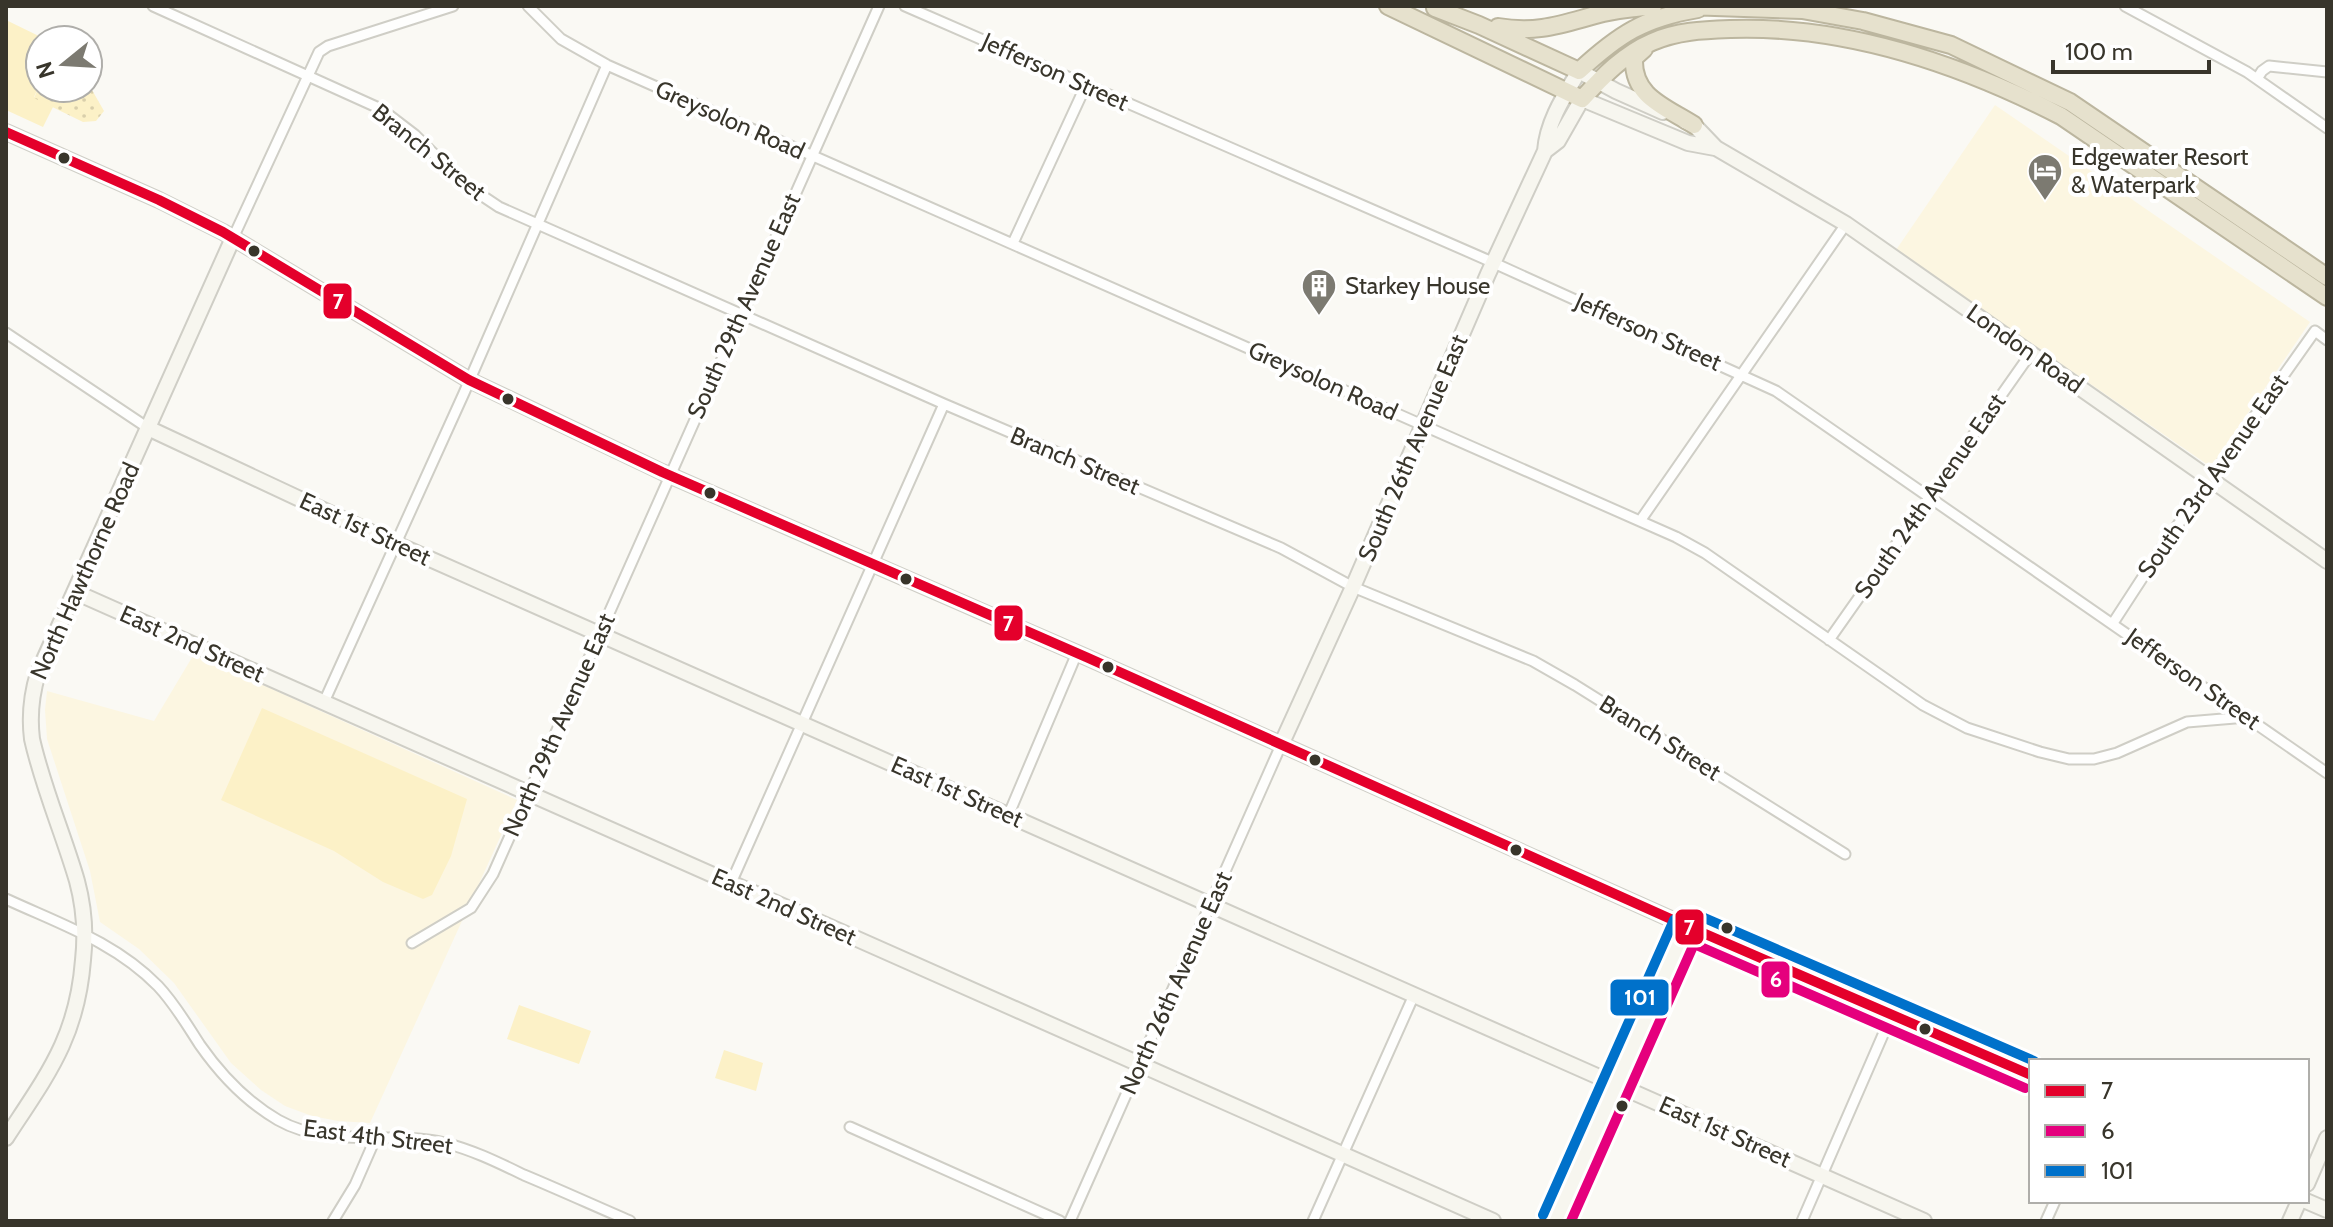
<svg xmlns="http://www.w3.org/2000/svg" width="2333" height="1227" viewBox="0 0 2333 1227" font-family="Cabin,sans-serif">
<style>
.built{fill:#fcf6e1}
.green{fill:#fcf1c7}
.park{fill:url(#park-dots)}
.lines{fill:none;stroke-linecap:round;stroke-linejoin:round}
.street-casing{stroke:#cfcec6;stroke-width:13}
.secondary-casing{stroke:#cfcec6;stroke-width:18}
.highway-casing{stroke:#bcb69f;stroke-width:20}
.street{stroke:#fefefd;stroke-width:9}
.secondary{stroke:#f7f6ef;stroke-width:14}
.highway{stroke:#e6e1cd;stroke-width:16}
.bus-1-casing{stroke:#fff;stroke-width:16}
.bus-2-casing{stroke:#fff;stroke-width:16}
.bus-3-casing{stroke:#fff;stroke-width:16}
.bus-1{stroke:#e4002b;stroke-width:10}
.bus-2{stroke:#e5007d;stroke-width:10}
.bus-3{stroke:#0071ca;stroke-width:10}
.bus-dot{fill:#38352b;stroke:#fff;stroke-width:3}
.labels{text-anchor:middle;stroke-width:8;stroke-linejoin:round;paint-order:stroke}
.street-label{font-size:24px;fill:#38352b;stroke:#fff}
.poi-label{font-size:24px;fill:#38352b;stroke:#fff;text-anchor:start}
.line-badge{stroke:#fff;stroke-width:3}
.badge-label{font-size:22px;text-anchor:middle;font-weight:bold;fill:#fff}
</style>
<defs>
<pattern id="park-dots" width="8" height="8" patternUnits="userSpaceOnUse" patternTransform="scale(2)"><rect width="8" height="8" fill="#fcf1c7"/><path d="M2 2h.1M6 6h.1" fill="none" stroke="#d9cfab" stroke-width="1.8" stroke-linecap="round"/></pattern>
</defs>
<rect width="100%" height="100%" fill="#faf9f4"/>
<!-- built -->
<path class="built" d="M1995,105L2310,322L2211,467L1896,250Z
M194,654L517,800L370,1123L338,1121L312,1116L285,1106L261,1090L231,1063L174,983L139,949L100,922L90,871L47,739L45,710L47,691L154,721Z"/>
<!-- green -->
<path class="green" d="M6,20L47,40H40V84L34,97L53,107L43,127L6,110Z
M262,708L467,799L451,856L432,895L423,899L383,882L334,851L221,800Z
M519,1005L591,1031L579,1064L507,1039Z
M724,1050L763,1063L756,1091L715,1078Z"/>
<!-- park -->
<path class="park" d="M88,83L104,111L96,121L83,122L34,98L40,84V88H88Z"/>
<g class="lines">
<defs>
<path id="street" d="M153,6L381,109L415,135L463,183L499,207L944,404L1281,548L1353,587L1533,661L1575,685L1845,854
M528,6L561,39L607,65L1676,537L1705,553L1923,705L1967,728L2040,752L2069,759H2094L2117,753L2187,722L2247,717
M905,6L1483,258L1776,391L2327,773
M2125,6L2247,72L2327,128
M2257,79L2262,71L2269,66L2327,72
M233,238L319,52L328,46L453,6
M1013,243L1086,85
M6,333L148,428
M1640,521L1846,224
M2113,623L2165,543L2315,331L2327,340
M1829,640L2031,353
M324,702L464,393L607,65
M1008,816L1077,653
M731,883L944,404
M6,899C60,924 115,942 158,986C175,1004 187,1025 200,1045C221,1075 247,1102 278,1120C329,1149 391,1130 445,1143C473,1150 499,1163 524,1175C560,1190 595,1206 630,1221
M412,943L471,908L493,874L879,6
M850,1127L1060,1221
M333,1221L355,1185L376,1137
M1070,1221L1281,745
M1313,1221L1414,995
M1802,1221L1892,1014
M2046,1221L2055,1201"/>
<path id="secondary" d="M1685,121L1694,125L1716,148L1846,224L2327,561
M6,132L159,200L223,232L469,380L662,472L1086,657L1673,920L2031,1075
M1545,151L1558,141L1582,99L1688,143L1715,148
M148,428L396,544L1924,1221
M75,592L1493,1221
M1281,745L1353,587L1488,274L1545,151C1547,122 1564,96 1579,71L1616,91L1663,112
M6,1138C47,1075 77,1038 83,960C86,933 84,907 77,881C63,833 43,788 32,739C29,715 31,696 38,673L233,238
M2307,1184L2327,1138
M2306,1201L2327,1210
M1556,1221L1687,926
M2290,1221L2299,1201"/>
<path id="highway" d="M1388,6L1582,99C1603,76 1624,54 1652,42C1677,31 1703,30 1730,29C1845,25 1960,64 2061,116L2327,297
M1686,6L1802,10L1863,21L1951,45L2070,102L2327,277
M1435,8L1479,25L1579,71C1619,34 1644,18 1698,9
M1498,27C1540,34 1564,23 1603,13C1620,9 1637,8 1653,6
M1644,49L1634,58C1632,97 1666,107 1694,125"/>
</defs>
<!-- street casing -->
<use href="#street" class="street-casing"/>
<!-- secondary casing -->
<use href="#secondary" class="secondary-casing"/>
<!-- highway casing -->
<use href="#highway" class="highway-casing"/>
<!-- street -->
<use href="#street" class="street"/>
<!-- secondary -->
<use href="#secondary" class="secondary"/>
<!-- highway -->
<use href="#highway" class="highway"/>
<defs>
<path id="bus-1" d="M6,132L159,200L223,232L469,380L662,472L1086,657L1673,920L2031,1075"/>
<path id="bus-2" d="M1571,1221L1694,944L2025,1088"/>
<path id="bus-3" d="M1543,1215L1674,920L1683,913H1693L2034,1061"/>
</defs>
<!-- bus-1 casing -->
<use href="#bus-1" class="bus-1-casing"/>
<!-- bus-2 casing -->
<use href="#bus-2" class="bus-2-casing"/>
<!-- bus-3 casing -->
<use href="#bus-3" class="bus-3-casing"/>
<!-- bus-1 -->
<use href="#bus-1" class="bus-1"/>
<!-- bus-2 -->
<use href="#bus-2" class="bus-2"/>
<!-- bus-3 -->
<use href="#bus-3" class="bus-3"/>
</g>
<!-- icons -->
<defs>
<symbol id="hotel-pin" viewBox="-11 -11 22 30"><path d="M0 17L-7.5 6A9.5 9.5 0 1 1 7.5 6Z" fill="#7c7a71" stroke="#fff"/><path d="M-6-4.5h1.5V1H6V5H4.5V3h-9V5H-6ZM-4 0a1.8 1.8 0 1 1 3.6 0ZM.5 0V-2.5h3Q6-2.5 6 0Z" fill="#fff"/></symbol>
<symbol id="building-pin" viewBox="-11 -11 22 30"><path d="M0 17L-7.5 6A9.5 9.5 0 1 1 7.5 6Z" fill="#7c7a71" stroke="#fff"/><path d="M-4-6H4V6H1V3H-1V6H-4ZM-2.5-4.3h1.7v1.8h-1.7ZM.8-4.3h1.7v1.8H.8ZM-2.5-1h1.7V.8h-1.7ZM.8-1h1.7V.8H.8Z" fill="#fff"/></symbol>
</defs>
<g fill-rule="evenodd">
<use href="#hotel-pin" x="2025" y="151" width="40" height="54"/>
<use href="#building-pin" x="1299" y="266" width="40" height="54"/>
</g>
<!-- markers -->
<g class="bus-dot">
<circle cx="64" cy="158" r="7"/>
<circle cx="254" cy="251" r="7"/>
<circle cx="508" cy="399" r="7"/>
<circle cx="710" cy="493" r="7"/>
<circle cx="906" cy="579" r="7"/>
<circle cx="1108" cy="667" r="7"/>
<circle cx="1315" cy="760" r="7"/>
<circle cx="1516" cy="850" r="7"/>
<circle cx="1727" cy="928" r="7"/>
<circle cx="1925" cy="1029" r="7"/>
<circle cx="1622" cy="1106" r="7"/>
</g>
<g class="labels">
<!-- street labels -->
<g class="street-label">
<text transform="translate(1055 72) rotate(24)" y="8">Jefferson Street</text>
<text transform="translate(730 120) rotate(24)" y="8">Greysolon Road</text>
<text transform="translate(429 152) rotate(39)" y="8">Branch Street</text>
<text transform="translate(744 306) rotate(-66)" y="8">South 29th Avenue East</text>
<text transform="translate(1648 332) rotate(24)" y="8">Jefferson Street</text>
<text transform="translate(2025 349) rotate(35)" y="8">London Road</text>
<text transform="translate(1323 381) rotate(24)" y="8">Greysolon Road</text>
<text transform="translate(1413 448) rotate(-67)" y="8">South 26th Avenue East</text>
<text transform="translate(1075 461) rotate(23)" y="8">Branch Street</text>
<text transform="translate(2213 476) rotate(-55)" y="8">South 23rd Avenue East</text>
<text transform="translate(1930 496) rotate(-55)" y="8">South 24th Avenue East</text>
<text transform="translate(365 529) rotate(25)" y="8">East 1st Street</text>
<text transform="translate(85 571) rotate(-66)" y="8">North Hawthorne Road</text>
<text transform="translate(192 644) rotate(24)" y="8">East 2nd Street</text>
<text transform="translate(2193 679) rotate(35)" y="8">Jefferson Street</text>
<text transform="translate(559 725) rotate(-66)" y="8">North 29th Avenue East</text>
<text transform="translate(1660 738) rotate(32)" y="8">Branch Street</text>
<text transform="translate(957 792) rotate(24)" y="8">East 1st Street</text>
<text transform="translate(784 907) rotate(24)" y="8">East 2nd Street</text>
<text transform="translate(1176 983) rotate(-66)" y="8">North 26th Avenue East</text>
<text transform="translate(1725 1132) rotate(24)" y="8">East 1st Street</text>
<text transform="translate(378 1137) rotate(7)" y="8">East 4th Street</text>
</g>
<!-- poi labels -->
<g class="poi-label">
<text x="2071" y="165">Edgewater Resort<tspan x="2071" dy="28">&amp; Waterpark</tspan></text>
<text x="1345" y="294">Starkey House</text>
</g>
</g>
<g class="line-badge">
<rect x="322" y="282" width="31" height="38" rx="8" fill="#e4002b"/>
<rect x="993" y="604" width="31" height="38" rx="8" fill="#e4002b"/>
<rect x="1674" y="908" width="31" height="38" rx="8" fill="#e4002b"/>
<rect x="1760" y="960" width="31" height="39" rx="8" fill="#e5007d"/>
<rect x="1609" y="978" width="61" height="39" rx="8" fill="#0071ca"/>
</g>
<g class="badge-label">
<text x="338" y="309">7</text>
<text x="1008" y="631">7</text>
<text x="1689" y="935">7</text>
<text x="1776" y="987">6</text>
<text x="1640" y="1005">101</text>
</g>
<!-- border -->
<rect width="2333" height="1227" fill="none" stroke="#38352b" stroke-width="16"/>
<!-- legend -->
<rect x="2029" y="1059" width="280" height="144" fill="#ffffff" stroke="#afaeaa" stroke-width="2"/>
<rect x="2045" y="1085" width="40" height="12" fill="#e4002b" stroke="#afaeaa" stroke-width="2"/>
<text x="2101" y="1099" font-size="24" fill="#38352b">7</text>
<rect x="2045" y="1125" width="40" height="12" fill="#e5007d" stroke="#afaeaa" stroke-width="2"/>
<text x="2101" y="1139" font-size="24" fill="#38352b">6</text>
<rect x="2045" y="1165" width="40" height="12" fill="#0071ca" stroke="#afaeaa" stroke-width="2"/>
<text x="2101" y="1179" font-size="24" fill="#38352b">101</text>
<!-- north arrow -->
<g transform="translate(64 64) rotate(252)"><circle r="38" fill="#ffffff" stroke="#afaeaa" stroke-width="2"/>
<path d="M0-6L14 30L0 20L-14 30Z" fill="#7c7a71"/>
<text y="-12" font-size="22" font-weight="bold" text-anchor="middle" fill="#38352b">N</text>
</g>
<!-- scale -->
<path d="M2053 60v12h156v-12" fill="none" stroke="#38352b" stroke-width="4"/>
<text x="2065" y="60" font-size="24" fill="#38352b" stroke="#ffffff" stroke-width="6" paint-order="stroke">100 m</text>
</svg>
